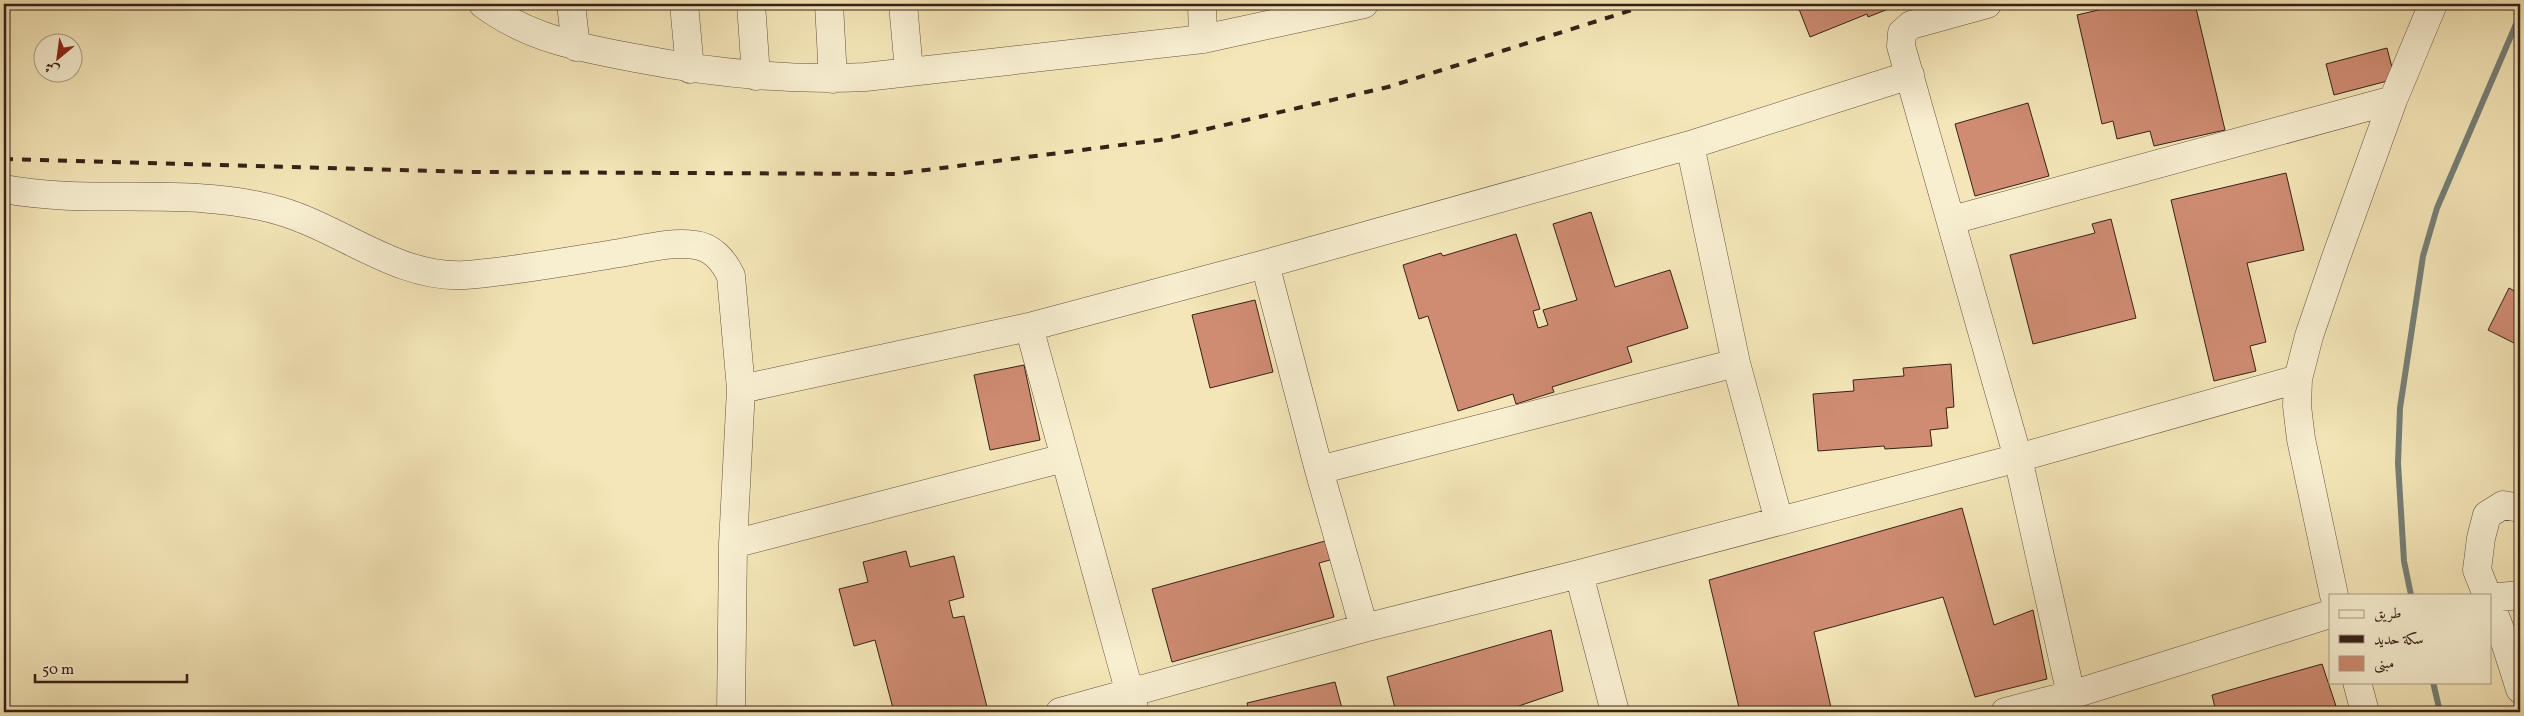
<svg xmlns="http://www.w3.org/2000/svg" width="2524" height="716" viewBox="0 0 2524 716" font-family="Vollkorn,Amiri,serif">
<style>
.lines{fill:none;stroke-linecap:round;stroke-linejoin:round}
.stream{stroke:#757f77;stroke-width:6}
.building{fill:#cf8c73;stroke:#372118}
.minor-casing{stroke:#665240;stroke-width:29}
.minor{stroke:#f8efd1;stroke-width:28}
.rail{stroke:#372118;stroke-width:4;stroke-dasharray:9 9;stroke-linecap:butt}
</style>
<rect width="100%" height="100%" fill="#f4e6b8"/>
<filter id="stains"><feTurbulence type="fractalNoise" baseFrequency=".004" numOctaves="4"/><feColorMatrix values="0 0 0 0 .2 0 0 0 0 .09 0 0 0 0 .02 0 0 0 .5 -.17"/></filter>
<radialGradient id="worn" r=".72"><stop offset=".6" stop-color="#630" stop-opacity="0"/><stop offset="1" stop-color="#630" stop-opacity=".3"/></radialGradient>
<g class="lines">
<!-- stream -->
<path class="stream" d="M2411,595L2404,561L2398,463L2400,408L2423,256L2437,208L2520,15
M2433,682L2440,712"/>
</g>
<!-- building -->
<path class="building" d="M1797,4H1901L1868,17L1867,14L1810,37Z
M1917,4H1937L1920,11Z
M2124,4H2195L2225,130L2154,146L2150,131L2117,139L2113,121L2102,124L2077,15Z
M2385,4H2409L2386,9Z
M2387,48L2395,79L2334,95L2326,64Z
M2028,103L2049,176L1975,196L1955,124Z
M2286,173L2304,250L2247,263L2266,342L2250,346L2256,371L2214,381L2171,200Z
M1591,212L1615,287L1670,270L1688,328L1627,347L1632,362L1552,387L1554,392L1516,404L1513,394L1458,411L1428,316L1419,319L1403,265L1441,253L1443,256L1516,234L1540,309L1533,311L1538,328L1548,325L1543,310L1577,300L1553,224Z
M2111,219L2136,318L2033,344L2010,255L2095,233L2092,224Z
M2509,288L2520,294V346L2488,330Z
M1255,300L1273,372L1210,388L1192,315Z
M1951,364L1954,407L1946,408L1948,428L1930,430L1932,446L1885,449L1884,446L1818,451L1813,394L1854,391L1853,380L1904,376L1903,368Z
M1024,365L1040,440L990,450L974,375Z
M1962,508L1994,625L2033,610L2047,679L1975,697L1943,597L1814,632L1832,712H1740L1709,580Z
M1325,541L1330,560L1319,563L1334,617L1172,662L1152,589Z
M906,551L910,567L954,556L964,597L949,601L953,618L964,616L988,711L894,712L875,640L854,646L839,589L868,582L863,562Z
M1551,630L1563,691L1501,712H1396L1387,677Z
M2322,664L2338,712H2216L2212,695Z
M1335,682L1343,712H1249L1247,703Z"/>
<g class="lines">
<defs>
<path id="minor" d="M483,4C528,38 581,48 635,58C712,73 787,81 865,77L1203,39L1364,4
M571,4L576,47
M684,4L690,69
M751,4L756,76
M829,4L833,79
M903,4L909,71
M1202,4L1203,39
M1987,4L1911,25L1902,33L1901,46L2018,458L2071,695
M1690,145L1736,363L1779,521
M4,189C95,206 190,185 280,211C342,229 398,279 465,275C517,271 569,261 620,253C644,249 671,241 695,245C712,247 724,261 731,276L741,389L733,544L731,712
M1952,220L2393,100
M1265,264L1319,470L1364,628
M1029,327L1135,712
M741,389L1029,327L1265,264L1690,145L1910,75
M1319,470L1736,363
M733,544L1064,458
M1579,574L1615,712
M2334,595L2301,439L2297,406L2298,379L2309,336L2335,260L2393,100L2433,4
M2487,595L2477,570L2481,538L2487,515L2503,505L2520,508
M2490,598L2520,595
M2490,603L2506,645
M2520,643L2506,645L2520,689
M2357,682L2365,712
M1060,712L1364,628L1579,574L2018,458L2298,379
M2005,712L2071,695L2330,614"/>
</defs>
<!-- minor casing -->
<use href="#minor" class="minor-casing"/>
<!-- minor -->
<use href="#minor" class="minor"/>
<!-- rail -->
<path class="rail" d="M4,159L474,172L895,174L1160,140L1388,87L1651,4"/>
</g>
<!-- margin -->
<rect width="2524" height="716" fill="none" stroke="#f4e6b8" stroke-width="20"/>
<rect x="5" y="5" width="2514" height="706" fill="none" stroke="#372118" stroke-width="2.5"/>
<rect x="10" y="10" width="2504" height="696" fill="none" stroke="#372118"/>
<!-- legend -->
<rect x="2329" y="594" width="162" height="90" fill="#f8efd1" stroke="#ab9d87"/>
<rect x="2339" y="610" width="25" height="8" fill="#f8efd1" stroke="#ab9d87"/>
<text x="2374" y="618" font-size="15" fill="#372118">طريق</text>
<rect x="2339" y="635" width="25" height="8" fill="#372118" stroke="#ab9d87"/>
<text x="2374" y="644" font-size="15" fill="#372118">سكة حديد</text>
<rect x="2339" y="656" width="25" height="15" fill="#cf8c73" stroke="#ab9d87"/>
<text x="2374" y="668" font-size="15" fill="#372118">مبنى</text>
<!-- north arrow -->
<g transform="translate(58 58) rotate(209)"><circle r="24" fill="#f8efd1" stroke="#ab9d87"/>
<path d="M0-4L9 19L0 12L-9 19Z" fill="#8f2418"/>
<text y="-8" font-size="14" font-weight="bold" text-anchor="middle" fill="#372118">ش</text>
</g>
<!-- scale -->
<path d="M35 674v8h152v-8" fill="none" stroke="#372118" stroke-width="2.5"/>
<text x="42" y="674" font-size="15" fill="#372118" stroke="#f8efd1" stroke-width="4" paint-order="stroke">50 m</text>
<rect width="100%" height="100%" filter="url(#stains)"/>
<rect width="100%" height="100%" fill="url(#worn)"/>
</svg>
